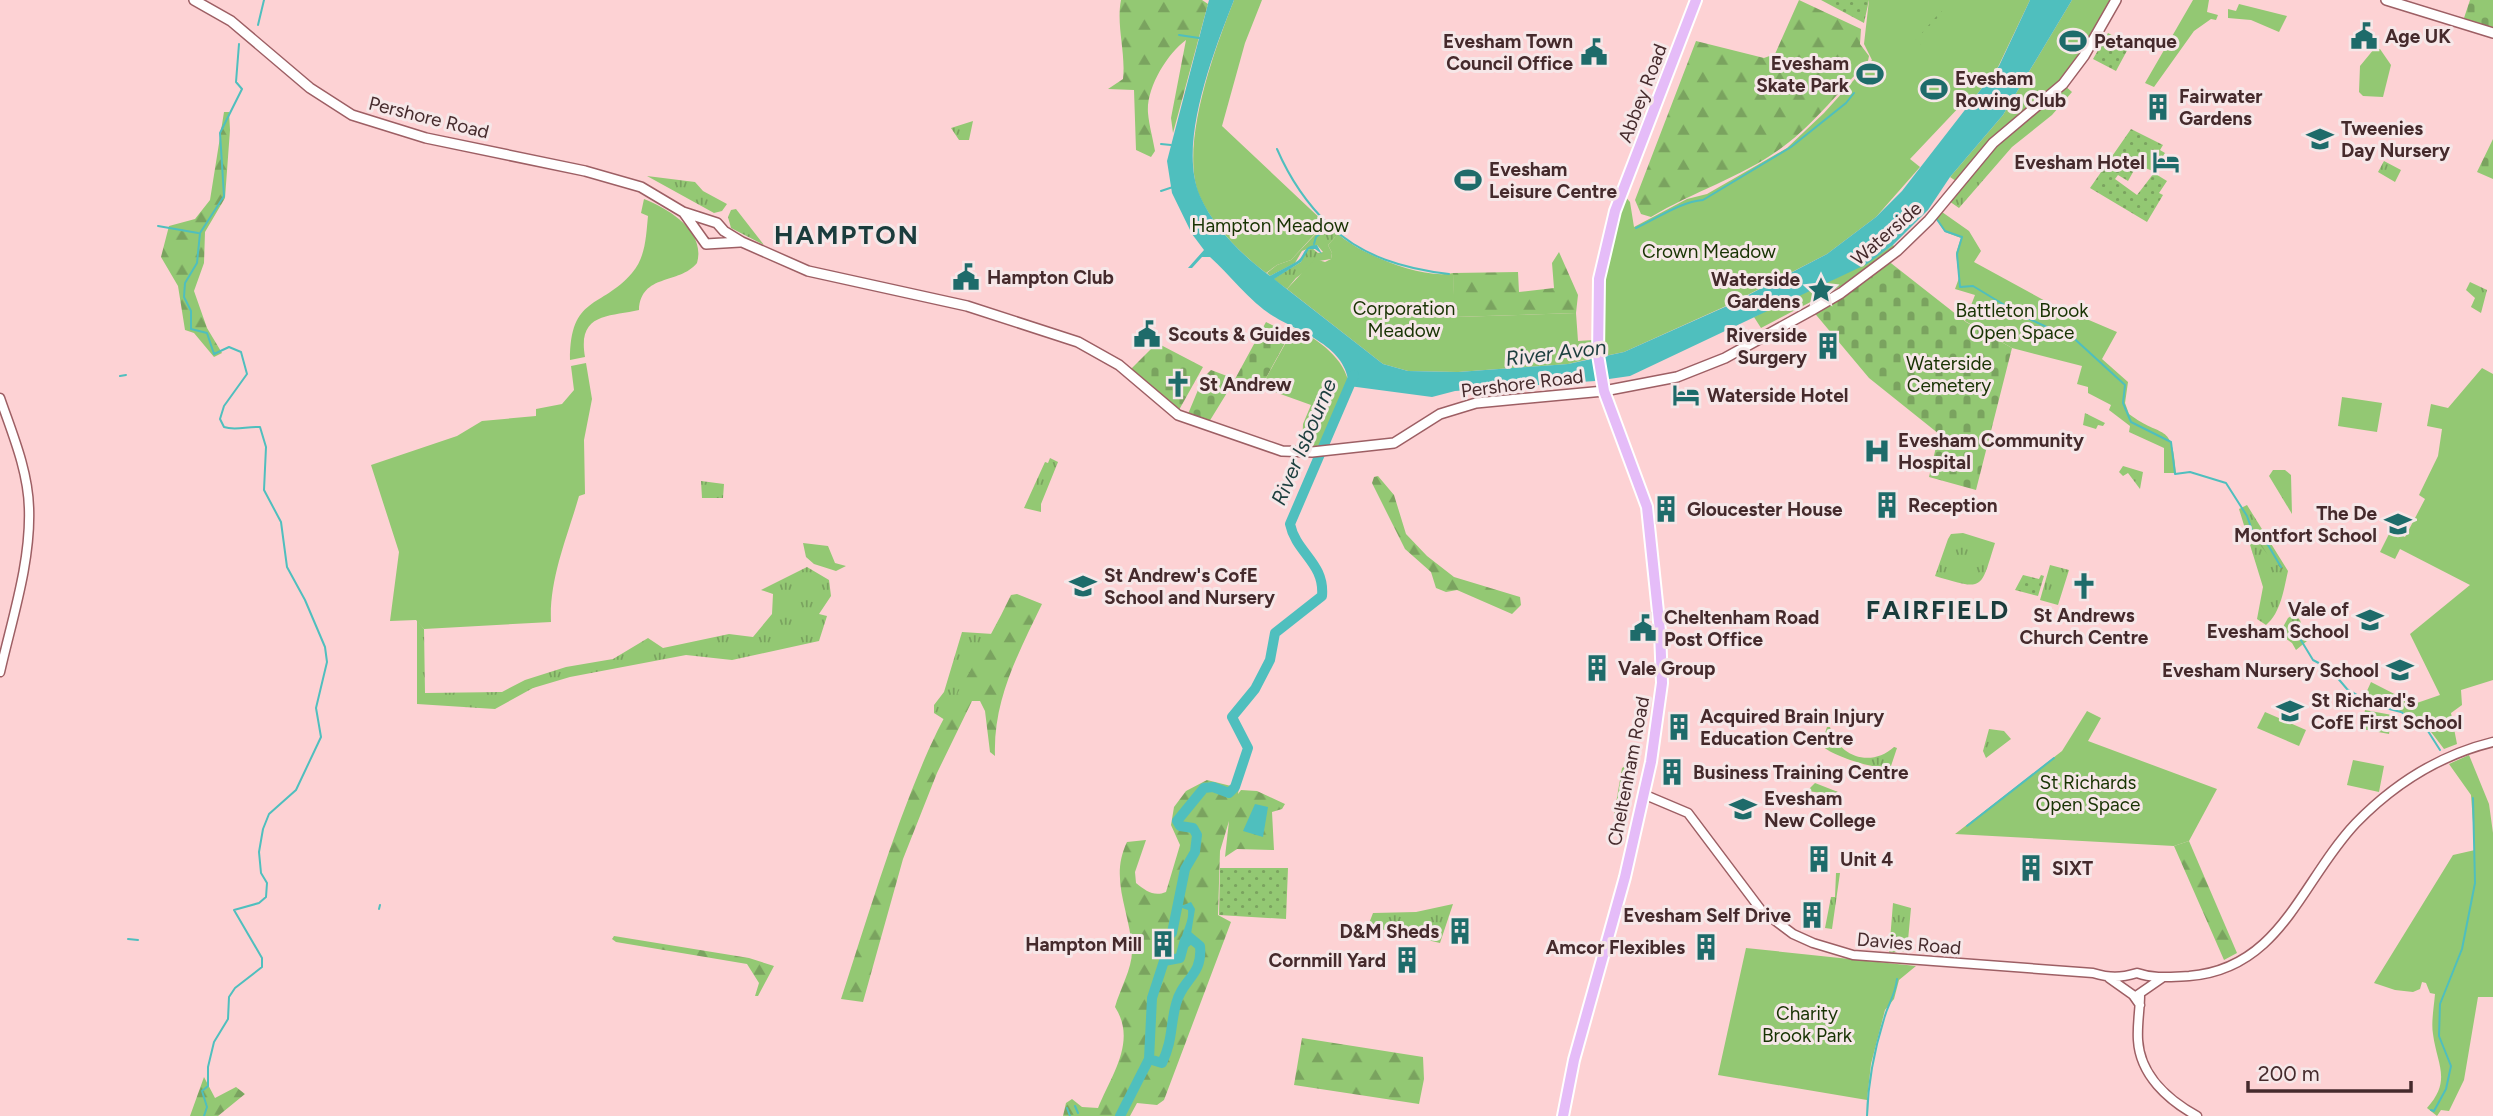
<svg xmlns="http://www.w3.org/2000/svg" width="2493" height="1116" viewBox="0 0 2493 1116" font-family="Figtree,sans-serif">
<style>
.grass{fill:url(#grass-tufts)}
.forest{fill:url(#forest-firs)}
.cemetery{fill:url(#cemetery-stones)}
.park{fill:#93c873}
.garden{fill:url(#garden-dots)}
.water{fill:#4fbfbe}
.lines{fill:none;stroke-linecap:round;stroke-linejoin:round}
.stream{stroke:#4fbfbe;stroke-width:2}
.river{stroke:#4fbfbe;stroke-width:10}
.tertiary-casing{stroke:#9d5f64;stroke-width:11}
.secondary-casing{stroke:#9d5f64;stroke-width:12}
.primary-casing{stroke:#fff;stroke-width:14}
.tertiary{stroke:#fff;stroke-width:8}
.secondary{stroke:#fff;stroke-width:9}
.primary{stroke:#e5bcf8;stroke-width:10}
.labels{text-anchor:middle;stroke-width:6;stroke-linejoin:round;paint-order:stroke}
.poi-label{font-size:19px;font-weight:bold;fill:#452a2c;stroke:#f6e7e8;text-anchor:start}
.street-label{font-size:19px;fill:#452a2c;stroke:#f6e7e8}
.park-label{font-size:19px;fill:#183303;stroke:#f6e7e8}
.water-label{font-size:21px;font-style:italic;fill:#1c3e3e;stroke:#f6e7e8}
.district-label{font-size:26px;font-weight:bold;letter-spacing:2px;fill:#1a3c3c;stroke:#f6e7e8}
</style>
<defs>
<pattern id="grass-tufts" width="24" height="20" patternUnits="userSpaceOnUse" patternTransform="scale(1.75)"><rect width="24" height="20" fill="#93c873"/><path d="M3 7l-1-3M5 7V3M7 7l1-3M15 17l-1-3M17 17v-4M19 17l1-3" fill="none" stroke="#7aa35f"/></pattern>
<pattern id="forest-firs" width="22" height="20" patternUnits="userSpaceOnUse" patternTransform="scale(1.75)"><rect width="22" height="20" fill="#93c873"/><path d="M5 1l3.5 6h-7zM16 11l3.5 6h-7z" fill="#7aa35f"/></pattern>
<pattern id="cemetery-stones" width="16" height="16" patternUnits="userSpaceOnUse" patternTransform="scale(1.75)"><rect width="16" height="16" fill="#93c873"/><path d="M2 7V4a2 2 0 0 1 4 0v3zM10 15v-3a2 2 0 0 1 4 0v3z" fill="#7aa35f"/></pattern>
<pattern id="garden-dots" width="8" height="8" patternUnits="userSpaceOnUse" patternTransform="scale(1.75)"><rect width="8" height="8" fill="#93c873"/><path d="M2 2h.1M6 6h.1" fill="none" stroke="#7aa35f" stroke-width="1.8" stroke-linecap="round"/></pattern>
</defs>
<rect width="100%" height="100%" fill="#fdd2d4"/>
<!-- grass -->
<path class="grass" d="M2063,84L2072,92L2052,115L2012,147L1959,208L1946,199L1993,143Z
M973,121L969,140H959L951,128Z
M2384,161L2401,170L2395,182L2378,172Z
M647,176L695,182L703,191L727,204L722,211L714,213Z
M736,209L764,245L731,228L728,217L731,210Z
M1326,223L1338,234L1328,245L1332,253L1331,259L1319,261L1296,278L1287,289L1273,279L1301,262L1305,251L1312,248L1318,253L1323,252L1317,245L1302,251L1295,263L1270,276L1267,273L1277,265L1291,260Z
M2470,282L2487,290L2481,313L2471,307L2475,298L2466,290Z
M2085,413L2105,423L2103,426L2098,425L2096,429L2083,425Z
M1050,458L1058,462L1041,504V512L1024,508L1045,462L1048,463Z
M2123,466L2143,472L2140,489L2128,473L2123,476L2119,472Z
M2273,470H2285L2291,475L2292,514L2269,476Z
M701,481L724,484L723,498H702Z
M2247,505L2288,571C2284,588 2281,613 2266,625L2257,619L2263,587L2239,509Z
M1963,533L1995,543C1980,590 1985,591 1935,576L1948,539L1951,534Z
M2050,565L2069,570L2058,605L2040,600Z
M807,567L829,580L831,596L819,614L827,616L819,641L732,660L686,655L570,677L533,688L495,709L417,704V620L424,629L425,693L502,692L525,680L566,667L613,659L648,638L663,648L729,634L753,637L772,614L773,594L761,590Z
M2294,614L2300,620L2307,641L2296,650L2292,643L2279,634L2288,618Z
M962,632L993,634L945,720L934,713V705L944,692Z
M1827,727H1830C1838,757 1871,768 1894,747L1897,748L1891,766C1879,772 1830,755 1821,745Z
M1989,729L2004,731L2011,739L1986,758L1983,751Z
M1836,873H1840L1832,929L1825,928L1831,897H1835Z
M1893,903L1911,908L1907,951L1889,953Z
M1453,904L1440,943L1368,926L1373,913L1416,912Z"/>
<!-- forest -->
<path class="forest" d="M1121,0H1202L1208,4L1173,133L1171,118L1186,40C1167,54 1146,88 1148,113C1149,125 1153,139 1155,151L1151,157L1136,150L1134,90L1108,89L1123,79C1126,52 1116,26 1121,0Z
M1799,0L1861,29L1860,44L1869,56L1868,61C1842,88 1814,124 1784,146C1743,177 1694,191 1651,217L1641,214L1635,200L1696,41L1764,58L1775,54Z
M224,112H229L230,130L225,198L205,232L204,263L194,291L207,328L222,353L214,357L194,333L185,330L178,286L161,257L169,226L195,219L210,200Z
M1559,252L1578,295L1576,313L1454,317L1453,273L1518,272L1519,292L1554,288L1552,263Z
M1378,476L1394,495L1406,534L1427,556L1454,577L1520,597L1521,605L1512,614L1457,590L1446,592L1436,588L1431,572L1405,549L1372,483L1374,477Z
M2252,525H2257L2283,569C2275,565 2250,536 2252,525Z
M1017,594L1042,604C1018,654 993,700 995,756L990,752L985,711L980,701H972L937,773L903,859L863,1002L841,999C868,916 893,831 928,751C952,697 986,648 1011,595Z
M1630,763L1633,767L1617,815H1614L1622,768Z
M1207,780L1239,788L1238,794L1241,790L1257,791L1285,804L1282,809L1272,812L1274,850L1237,849L1225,857L1229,821L1220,851L1218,915L1231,922L1164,1100L1157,1105L1137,1103L1130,1116H1063L1066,1103L1072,1099L1082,1107L1098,1108C1112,1074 1137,1041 1115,1007C1120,989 1133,967 1132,949C1130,911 1109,879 1127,842L1146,840L1135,872L1136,883C1146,891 1154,897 1166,892L1180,845L1171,825L1174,807L1186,791Z
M1815,783L1838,792V795L1807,791Z
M2189,841L2237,953L2224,960L2174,846Z
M614,936L749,958L774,966L758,996H755L759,983L747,964L616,942L612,939Z
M1302,1038L1423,1057L1424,1079L1419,1104L1294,1085Z
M204,1077L215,1098L236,1087L245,1094L218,1116H190Z"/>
<!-- cemetery -->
<path class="cemetery" d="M2470,0H2493V28L2463,21Z
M2493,139V179L2477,172Z
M1887,260L1966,322L2012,348L1976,490L1929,477L1939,434L1869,378L1812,310Z
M1266,322L1290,334L1261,387L1249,383H1233L1209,422L1188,414L1203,378L1211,370L1235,379Z
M1157,343L1203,367L1179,410L1131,369Z"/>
<!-- park -->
<path class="park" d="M1234,0H1262L1245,43L1222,126L1325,223L1291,260L1277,265L1266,273C1241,254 1214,227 1200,197C1178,148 1215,48 1234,0Z
M1869,0H2030L1998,67L1968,106L1963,103L1910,159L1920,167L1876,217L1827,254L1726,306L1624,352L1600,357V279L1623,194L1630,202L1634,227L1687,199L1707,194L1787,148L1824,113L1872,60L1864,44Z
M2072,0H2116L2074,71L2014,123L1959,183L1950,177L2003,115Z
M2193,0H2209L2207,12L2218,15L2216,20L2211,19L2194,31L2154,87L2145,83Z
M2239,4L2287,16L2279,32L2251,20L2228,18V9L2236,11Z
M2374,49H2380L2391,65L2383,97L2363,96L2359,92L2360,66Z
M644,199C669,209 706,231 697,263C679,285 641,273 639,310C610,317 577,312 585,357L570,360C570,295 601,309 632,273C646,257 646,235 648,216L641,213Z
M1942,212L1969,231L1981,251L1974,262L2049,303L2117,332L2102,359L2128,382L2125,403L2129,414C2163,440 2172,420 2176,473H2164V448L2129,432L2130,426L2109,410L2111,405L2088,393V387L2077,384L2082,366L2012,348L1965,321L1975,295L1955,289L1959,278L1956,253L1961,238L1945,232L1936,219Z
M1338,234C1360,254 1423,280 1453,273L1455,317L1576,313L1578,341L1593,340L1597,357L1568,364L1458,372L1408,371L1383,364L1287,289L1315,259L1325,262L1331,259L1332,253L1328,245Z
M1893,245L1895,247L1845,284L1761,328L1754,317C1801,292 1850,276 1893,245Z
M1294,328C1317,338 1346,359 1349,386L1346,387L1323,445L1302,448L1303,424L1311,405L1261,387Z
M586,363L592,399L584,440L585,494L579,496C567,538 549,579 551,622L424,629L416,620L390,621L399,552L371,465L457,436L482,421L536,416V409L562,404L574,390L571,366Z
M2482,368L2493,374V680L2461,690L2462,705L2451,713L2457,744L2444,749L2425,724L2366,693L2371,682L2414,704L2440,695L2410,634L2470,585L2400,549L2395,559L2380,552L2391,530L2405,537L2425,499L2419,495L2438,456L2442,429L2427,426L2431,404L2448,408Z
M2342,397L2382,403L2377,432L2338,426Z
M803,543L828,546L835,563L846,566L836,571L814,564L806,557Z
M2365,710L2392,715L2389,734L2362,729Z
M2087,711L2101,718L2088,741L2217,789L2189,841L2174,846L1955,834L2062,751Z
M2265,712L2306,730L2299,746L2257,728Z
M2469,755L2489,804L2493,833V997H2478L2464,1080L2449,1111L2441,1110L2437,1116L2427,1108C2452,1080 2437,1065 2433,1034C2431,1022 2434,1007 2435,994L2430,993L2426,983L2422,982L2420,989L2413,992L2395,990L2374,983L2453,855L2475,850L2471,795L2449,764Z
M2353,760L2384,766L2379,792L2347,785Z
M1746,948L1916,966L1899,980L1894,999L1885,1010L1871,1064L1867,1100L1718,1075Z"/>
<!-- garden -->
<path class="garden" d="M1821,0H1869L1864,23Z
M1941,11L1947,16L1914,51L1910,47L1914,42Z
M2108,33L2130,45L2116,71L2093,59Z
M2131,129L2163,145L2160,150L2165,153L2153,171L2137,165L2128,181L2118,175L2115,179L2137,195L2154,173L2167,181L2159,193L2163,195L2147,222L2090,188Z
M2023,575L2039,579L2041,575L2044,576L2038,596L2015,590Z
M1220,868H1288L1286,919L1219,915Z"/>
<!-- water -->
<path class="water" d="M1209,0H1234C1214,51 1177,144 1200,196C1214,228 1243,256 1270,276C1278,271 1288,267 1296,262C1306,256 1302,245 1317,245L1322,254L1315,249H1309L1301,262L1274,279L1383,364L1408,371L1458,372L1568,364L1624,352L1727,306L1827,254L1876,217L1902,191L1999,66L2030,0H2072L2003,115L1950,177L1928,210L1893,245L1867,264L1630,376L1595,381L1455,391L1432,397L1349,386C1347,346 1301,333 1273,316C1250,302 1230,275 1210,257H1202L1192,268H1188L1204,250L1192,234L1172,193L1167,161Z
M1255,804L1268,807L1263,837L1243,831Z
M1191,902L1195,909L1191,934L1196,941L1183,951C1176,937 1190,925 1188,910L1179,907Z"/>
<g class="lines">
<!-- stream -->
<path class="stream" d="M258,25L264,0
M1179,35L1199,38
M1161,144L1171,145
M1277,149C1290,179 1306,203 1329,225
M1161,191L1173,187
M1936,218L1945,231L1962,237L1957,254L1960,287L1973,286L2021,315L2053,330L2067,332L2125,385L2123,403L2131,422L2171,442L2175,474L2190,472L2226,483L2247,516L2253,533L2268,545L2281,567
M158,226L198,233
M1636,228C1658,218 1680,202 1703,200L1791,147L1846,103L1854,93
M1314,244L1316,237L1330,226C1363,257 1405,269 1449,274
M120,376L126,375
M2299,637L2313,660L2330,669L2347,689L2374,705L2401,712L2426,728L2440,750
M1967,826L2054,758
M379,909L380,905
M128,939L138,940
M1075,1106L1078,1113
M1067,1108L1070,1116
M2431,1110L2434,1111L2446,1089L2451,1066L2439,1036L2440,1004L2462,949L2475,883L2473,798
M204,1116L207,1107L202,1091L208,1086V1067L214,1042L228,1019L229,997L235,988L262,967V958L234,910L259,903L266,897L267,883L261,873L259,852L263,829L269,814L296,790L321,737L316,708L327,662L325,647L305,600L287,567L281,522L264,490L266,447L260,427C248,426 235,431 224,427L220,419L224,406L247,374L241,352L229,347L214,354L207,333L191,329V311L184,297L185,283L197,263L200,233L224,196L220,133L242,89L236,82L239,44
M1867,1116C1868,1082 1874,1051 1884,1019C1888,1003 1895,997 1897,979"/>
<!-- river -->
<path class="river" d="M1172,933L1185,869L1195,852L1197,835L1193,828L1180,826L1177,821L1204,788L1213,787L1229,793L1235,787L1248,748L1232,717L1255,689L1270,660L1275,633L1322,596C1325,563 1296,553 1290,524L1354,375
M1164,961L1166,950
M1149,1059L1162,1063C1173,1040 1170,1026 1176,1004C1182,979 1203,976 1200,946L1188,936
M1120,1116L1149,1059L1152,998L1164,961L1180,958L1185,940"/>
<defs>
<path id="tertiary" d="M0,398C12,433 28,470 29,508C31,562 12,619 0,672
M1643,794L1688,813L1761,910L1793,934L1813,943L1853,955L2093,973C2110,978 2120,978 2137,973C2154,979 2169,977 2189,976C2281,969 2301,881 2356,823C2394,784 2440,755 2493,742
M2109,978L2133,995L2140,1005
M2140,995C2140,1010 2137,1024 2138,1040C2140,1075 2168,1100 2197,1116
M2136,996L2162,978"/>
<path id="secondary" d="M194,0L231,21L310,88L352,115L426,138L585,171L641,187L683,212L717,223L724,231L742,242L808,271L967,306L1078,342L1119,365L1178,415L1282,451L1312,452L1394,443L1440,414L1476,403L1604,391L1677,377L1725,358L1812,310L1841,293L1897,251L1929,220L1993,143L2063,84L2084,56L2116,0
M2386,0L2493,33
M684,213L706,244L740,242"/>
<path id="primary" d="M1563,1116L1574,1060L1625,877L1651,762L1662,683L1660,631L1647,507L1604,391L1598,355L1599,279L1615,211L1696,0"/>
</defs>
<!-- tertiary casing -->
<use href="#tertiary" class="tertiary-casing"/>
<!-- secondary casing -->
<use href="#secondary" class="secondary-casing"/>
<!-- primary casing -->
<use href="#primary" class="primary-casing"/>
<!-- tertiary -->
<use href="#tertiary" class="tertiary"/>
<!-- secondary -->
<use href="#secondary" class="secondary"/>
<!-- primary -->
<use href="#primary" class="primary"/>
</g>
<!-- icons -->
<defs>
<symbol id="civic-bare" viewBox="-9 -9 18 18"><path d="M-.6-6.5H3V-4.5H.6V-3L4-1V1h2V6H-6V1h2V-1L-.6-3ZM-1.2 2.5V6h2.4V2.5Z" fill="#1e6b6a" stroke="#f6e7e8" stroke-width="2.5" paint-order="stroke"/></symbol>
<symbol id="stadium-bare" viewBox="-9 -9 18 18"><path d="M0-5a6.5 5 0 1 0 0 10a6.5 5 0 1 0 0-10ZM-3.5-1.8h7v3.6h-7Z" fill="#1e6b6a" stroke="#f6e7e8" stroke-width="2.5" paint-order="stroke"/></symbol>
<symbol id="building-bare" viewBox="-9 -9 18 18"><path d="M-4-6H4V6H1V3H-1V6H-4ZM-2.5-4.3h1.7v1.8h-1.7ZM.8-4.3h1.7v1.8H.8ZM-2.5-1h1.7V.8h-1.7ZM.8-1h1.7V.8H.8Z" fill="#1e6b6a" stroke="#f6e7e8" stroke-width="2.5" paint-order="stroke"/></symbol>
<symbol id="school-bare" viewBox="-9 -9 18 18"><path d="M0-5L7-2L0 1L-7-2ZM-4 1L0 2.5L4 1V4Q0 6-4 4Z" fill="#1e6b6a" stroke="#f6e7e8" stroke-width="2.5" paint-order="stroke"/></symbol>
<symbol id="hotel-bare" viewBox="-9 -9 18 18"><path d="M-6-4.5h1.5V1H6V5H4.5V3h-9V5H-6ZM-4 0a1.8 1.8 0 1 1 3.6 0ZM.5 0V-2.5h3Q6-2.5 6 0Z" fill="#1e6b6a" stroke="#f6e7e8" stroke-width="2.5" paint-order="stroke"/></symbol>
<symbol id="sight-bare" viewBox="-9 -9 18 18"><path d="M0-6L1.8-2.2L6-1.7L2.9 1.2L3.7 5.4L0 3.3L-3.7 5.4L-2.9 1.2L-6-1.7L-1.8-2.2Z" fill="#1e6b6a" stroke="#f6e7e8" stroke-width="2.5" paint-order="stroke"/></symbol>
<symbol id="church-bare" viewBox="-9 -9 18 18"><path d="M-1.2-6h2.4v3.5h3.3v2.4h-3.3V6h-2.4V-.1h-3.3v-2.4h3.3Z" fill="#1e6b6a" stroke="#f6e7e8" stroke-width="2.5" paint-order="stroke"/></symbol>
<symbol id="hospital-bare" viewBox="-9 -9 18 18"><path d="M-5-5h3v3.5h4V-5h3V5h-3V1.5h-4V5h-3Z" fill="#1e6b6a" stroke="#f6e7e8" stroke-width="2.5" paint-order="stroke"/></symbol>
<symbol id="university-bare" viewBox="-9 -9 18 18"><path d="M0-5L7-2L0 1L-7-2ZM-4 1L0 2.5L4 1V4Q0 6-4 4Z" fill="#1e6b6a" stroke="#f6e7e8" stroke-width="2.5" paint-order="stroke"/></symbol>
</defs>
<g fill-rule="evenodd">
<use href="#civic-bare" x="2345" y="17" width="38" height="38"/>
<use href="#stadium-bare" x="2054" y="22" width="38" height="38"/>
<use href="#civic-bare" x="1575" y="33" width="38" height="38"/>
<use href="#stadium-bare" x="1851" y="55" width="38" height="38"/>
<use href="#stadium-bare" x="1915" y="70" width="38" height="38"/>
<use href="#building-bare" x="2139" y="88" width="38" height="38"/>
<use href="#school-bare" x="2301" y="120" width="38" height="38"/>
<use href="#hotel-bare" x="2147" y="143" width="38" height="38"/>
<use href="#stadium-bare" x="1449" y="161" width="38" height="38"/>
<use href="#civic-bare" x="947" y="258" width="38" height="38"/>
<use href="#sight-bare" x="1802" y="271" width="38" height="38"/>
<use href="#civic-bare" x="1128" y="315" width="38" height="38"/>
<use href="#building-bare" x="1809" y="327" width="38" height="38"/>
<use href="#church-bare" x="1159" y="365" width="38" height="38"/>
<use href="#hotel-bare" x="1667" y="376" width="38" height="38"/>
<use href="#hospital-bare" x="1858" y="432" width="38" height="38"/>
<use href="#building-bare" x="1868" y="486" width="38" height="38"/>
<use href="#building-bare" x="1647" y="490" width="38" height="38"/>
<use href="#school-bare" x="2379" y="505" width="38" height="38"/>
<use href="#school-bare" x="1064" y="567" width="38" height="38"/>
<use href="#church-bare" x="2065" y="567" width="38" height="38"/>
<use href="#school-bare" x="2351" y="601" width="38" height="38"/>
<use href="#civic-bare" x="1624" y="609" width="38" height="38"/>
<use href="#building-bare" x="1578" y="649" width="38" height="38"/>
<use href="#school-bare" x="2381" y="651" width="38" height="38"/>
<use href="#school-bare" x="2271" y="692" width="38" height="38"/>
<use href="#building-bare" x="1660" y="708" width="38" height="38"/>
<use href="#building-bare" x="1653" y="753" width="38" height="38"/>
<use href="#university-bare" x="1724" y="790" width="38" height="38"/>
<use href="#building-bare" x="1800" y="840" width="38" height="38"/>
<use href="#building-bare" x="2012" y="849" width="38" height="38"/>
<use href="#building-bare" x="1793" y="896" width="38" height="38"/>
<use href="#building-bare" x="1441" y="912" width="38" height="38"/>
<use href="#building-bare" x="1144" y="925" width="38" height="38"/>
<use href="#building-bare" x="1687" y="928" width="38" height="38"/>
<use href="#building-bare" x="1388" y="941" width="38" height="38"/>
</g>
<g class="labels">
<!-- poi labels -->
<g class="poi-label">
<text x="2385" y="43">Age UK</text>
<text x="1573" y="48" text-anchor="end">Evesham Town<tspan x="1573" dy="22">Council Office</tspan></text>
<text x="2094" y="48">Petanque</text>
<text x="1849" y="70" text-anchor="end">Evesham<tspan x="1849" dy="22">Skate Park</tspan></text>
<text x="1955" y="85">Evesham<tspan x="1955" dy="22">Rowing Club</tspan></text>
<text x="2179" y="103">Fairwater<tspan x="2179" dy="22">Gardens</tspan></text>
<text x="2341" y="135">Tweenies<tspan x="2341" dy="22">Day Nursery</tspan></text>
<text x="2145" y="169" text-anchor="end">Evesham Hotel</text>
<text x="1489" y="176">Evesham<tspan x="1489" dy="22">Leisure Centre</tspan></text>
<text x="987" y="284">Hampton Club</text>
<text x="1800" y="286" text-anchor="end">Waterside<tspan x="1800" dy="22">Gardens</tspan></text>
<text x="1168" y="341">Scouts &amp; Guides</text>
<text x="1807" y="342" text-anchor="end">Riverside<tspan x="1807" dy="22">Surgery</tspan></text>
<text x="1199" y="391">St Andrew</text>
<text x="1707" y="402">Waterside Hotel</text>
<text x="1898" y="447">Evesham Community<tspan x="1898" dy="22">Hospital</tspan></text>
<text x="1908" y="512">Reception</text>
<text x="1687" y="516">Gloucester House</text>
<text x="2377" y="520" text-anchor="end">The De<tspan x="2377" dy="22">Montfort School</tspan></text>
<text x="1104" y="582">St Andrew's CofE<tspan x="1104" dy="22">School and Nursery</tspan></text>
<text x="2349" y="616" text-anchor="end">Vale of<tspan x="2349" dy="22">Evesham School</tspan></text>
<text x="2084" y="622" text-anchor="middle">St Andrews<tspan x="2084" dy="22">Church Centre</tspan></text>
<text x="1664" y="624">Cheltenham Road<tspan x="1664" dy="22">Post Office</tspan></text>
<text x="1618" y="675">Vale Group</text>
<text x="2379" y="677" text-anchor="end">Evesham Nursery School</text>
<text x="2311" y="707">St Richard's<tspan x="2311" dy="22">CofE First School</tspan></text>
<text x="1700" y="723">Acquired Brain Injury<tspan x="1700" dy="22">Education Centre</tspan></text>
<text x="1693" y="779">Business Training Centre</text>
<text x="1764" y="805">Evesham<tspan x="1764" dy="22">New College</tspan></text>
<text x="1840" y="866">Unit 4</text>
<text x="2052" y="875">SIXT</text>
<text x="1791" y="922" text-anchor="end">Evesham Self Drive</text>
<text x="1439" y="938" text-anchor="end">D&amp;M Sheds</text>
<text x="1142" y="951" text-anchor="end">Hampton Mill</text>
<text x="1685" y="954" text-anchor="end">Amcor Flexibles</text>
<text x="1386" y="967" text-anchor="end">Cornmill Yard</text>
</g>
<!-- street labels -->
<g class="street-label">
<text transform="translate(1642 93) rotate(-69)" y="7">Abbey Road</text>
<text transform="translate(429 117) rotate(14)" y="7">Pershore Road</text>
<text transform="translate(1886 233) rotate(-41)" y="7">Waterside</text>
<text transform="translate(1522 383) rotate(-7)" y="7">Pershore Road</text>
<text transform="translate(1628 771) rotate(-79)" y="7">Cheltenham Road</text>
<text transform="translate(1909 943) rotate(5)" y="7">Davies Road</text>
</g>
<!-- park labels -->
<g class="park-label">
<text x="1270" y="232">Hampton Meadow</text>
<text x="1709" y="258">Crown Meadow</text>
<text x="1404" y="315">Corporation<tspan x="1404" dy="22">Meadow</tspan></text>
<text x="2022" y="317">Battleton Brook<tspan x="2022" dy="22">Open Space</tspan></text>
<text x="1949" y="370">Waterside<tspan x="1949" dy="22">Cemetery</tspan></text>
<text x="2088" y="789">St Richards<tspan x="2088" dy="22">Open Space</tspan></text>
<text x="1807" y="1020">Charity<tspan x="1807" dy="22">Brook Park</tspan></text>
</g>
<!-- water labels -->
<g class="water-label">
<text transform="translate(1556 353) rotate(-7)" y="7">River Avon</text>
<text transform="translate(1304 442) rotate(-67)" y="7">River Isbourne</text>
</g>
<!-- district labels -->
<g class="district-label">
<text x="847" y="244">HAMPTON</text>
<text x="1938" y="619">FAIRFIELD</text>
</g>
</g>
<!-- scale -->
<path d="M2248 1081v10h163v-10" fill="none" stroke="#452a2c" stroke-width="3.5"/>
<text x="2258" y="1081" font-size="21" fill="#452a2c" stroke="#f6e7e8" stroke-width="5" paint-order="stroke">200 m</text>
</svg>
